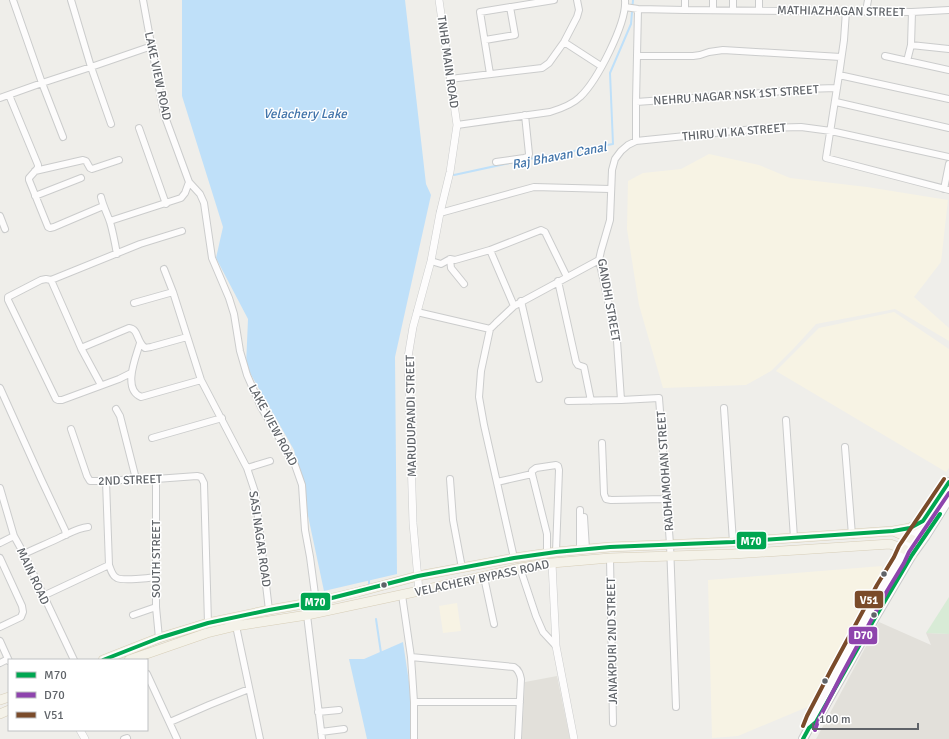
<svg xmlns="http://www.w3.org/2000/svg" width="949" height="739" viewBox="0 0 949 739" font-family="Signika,sans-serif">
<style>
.commercial{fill:#f7f3e4}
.education{fill:#e2e0da}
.green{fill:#d8ebd6}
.water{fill:#bfe0f9}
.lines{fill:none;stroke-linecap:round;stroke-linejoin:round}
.stream{stroke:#bfe0f9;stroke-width:2}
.minor-casing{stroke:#cbcccc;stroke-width:8}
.tertiary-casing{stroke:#cbcccc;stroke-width:8}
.secondary-casing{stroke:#cacacb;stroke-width:10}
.primary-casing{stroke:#d7ceb8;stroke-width:10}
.minor{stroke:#fdfcfc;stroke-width:6}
.tertiary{stroke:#fdfcfc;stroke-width:7}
.secondary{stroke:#fdfcfc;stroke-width:8}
.primary{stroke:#f4f2e9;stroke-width:9}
.bus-1-casing{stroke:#fff;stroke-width:7}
.bus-2-casing{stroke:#fff;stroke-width:7}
.bus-3-casing{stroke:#fff;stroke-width:7}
.bus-1{stroke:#00a651;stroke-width:4}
.bus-2{stroke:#8e44ad;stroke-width:4}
.bus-3{stroke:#7a4b2a;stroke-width:4}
.bus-dot{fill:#5f6368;stroke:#fff;stroke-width:1.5}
.labels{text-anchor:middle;stroke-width:3;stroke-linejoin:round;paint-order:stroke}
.street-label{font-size:12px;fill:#5f6368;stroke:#fff}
.water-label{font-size:13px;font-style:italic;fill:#4174aa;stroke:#fff}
.line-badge{stroke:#fff;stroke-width:1.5}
.badge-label{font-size:11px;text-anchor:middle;font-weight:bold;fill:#fff}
</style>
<rect width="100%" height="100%" fill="#efeeea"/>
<!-- commercial -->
<path class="commercial" d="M709,154L759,165L790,178L867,187L948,200L941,262L914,297L949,328V341L895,309L816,324L794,348L771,371L746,385L663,388L639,305L627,229L628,181L643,173L681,169Z
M894,312L949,349V468L946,472L776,371L819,328Z
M882,566L879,593L831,668L812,705L738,736L712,738L708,580Z
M457,603L461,631L443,633L439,606Z"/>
<!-- education -->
<path class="education" d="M879,622L931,645L926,633L949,634V739H816Z
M557,676L570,739H522L525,682Z"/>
<!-- green -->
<path class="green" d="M949,597V634L926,633Z"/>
<!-- water -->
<path class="water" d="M182,0H405L426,184L431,195L395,357L397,574L324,591L294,450L246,366L248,319L216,258L223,227L182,96Z
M403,642L410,689L411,739H367L349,659H364Z"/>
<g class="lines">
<!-- stream -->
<path class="stream" d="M529,159L613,144L610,73L631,24L633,0
M454,175L514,162
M369,578V584
M376,619L381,653"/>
<defs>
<path id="minor" d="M13,0L42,83L63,137
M71,0L91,67L111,124
M143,0L164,114L189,182L200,194L204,203L212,258L229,298L234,314L240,351L247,375L261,407L295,465L302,485L305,530L310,557L316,602
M733,0V10
M625,7L638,9L685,10L912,12L949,10
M685,10V0
M713,10V0
M759,10V0
M846,11L844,40L839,75L826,158L949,190
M866,11L868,0
M485,40L515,35L510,7
M564,42L601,66
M911,45L949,49
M637,56H693L700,55L709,52L723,50L841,57
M885,56L949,70
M907,61L911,45L912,12
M490,74L480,12L554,0
M839,75L949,99
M450,79L542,68L549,63L564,42L577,17L579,10L577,0
M9,95L38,165V167L37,169L29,178V180L48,227L50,228L54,227L101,207H104
M0,98L42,83L91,67L152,46
M636,102L763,93L803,89L837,88
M836,102L949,128
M457,125L550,112C560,109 572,105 580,97C597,81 627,23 625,0
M139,128L166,204
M636,141V102L638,9
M496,162L524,158L528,157L529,154L525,115
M35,171L83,160L86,161L90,168L92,169L119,160
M944,189L949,164
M35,196L81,178
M101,197C103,206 107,213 110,222C113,232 115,243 117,254
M440,213L534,187L610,189
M0,216L5,229
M110,221L181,198L185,193L189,182
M490,250L514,306
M450,259L451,268L464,284
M431,261L441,264L450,259L455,260L490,250L541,230L545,232L567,277
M164,269L173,292L201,380L247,468L255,492L269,610
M51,280L46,279L41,280L8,297V300L56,399L58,400H62L119,379L131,373
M51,280L140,244L182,231
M51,280L81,348L101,385
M558,281L576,362L578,365L584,367L591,401
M521,301L539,379
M134,303L173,292
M417,312L490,329
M140,343C136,357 122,389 141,397L201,380
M81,348L129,328C139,329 136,341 145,348L151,347L187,337
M0,388L41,479L65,530L66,535
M621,400L617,341L599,260L601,251L610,220L612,170L615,159L621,151L628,145L636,141L765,128L801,127L831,131L949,157
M568,401L621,400L659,398L670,544L676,707
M724,408L733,542
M116,409L120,416L136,479
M786,420L794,538
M71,429L87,476L90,481H106L136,479H156L197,476L201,477L204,483L208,623
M152,438L222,418
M602,443L604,494L606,499L611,500L667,499
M845,447L852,535
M247,468L270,461
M156,479V607L159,638
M450,479L453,520L462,568
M106,481L109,565C111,570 112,576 117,578C123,581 149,578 156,577
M497,482L532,474
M0,488L14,536L24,554L74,660
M580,510V550
M584,517L586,549
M0,543L14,536
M24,554C36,548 49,543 61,537C70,533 78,528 88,527
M547,554V534L532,474V471L536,468L556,465L558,466L559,470L556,552
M0,558L22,606L23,612L21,617L0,627
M514,558L484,425L479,397L481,371L490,329L496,323L514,306L599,260
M610,558L613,723
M520,568L536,616L543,632L556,646
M484,577L494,624
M402,595L411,657L414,702V739
M43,596L109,565
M133,615L156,607
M307,615L322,739
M236,626L260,739
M0,641L9,661
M411,657L514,667C519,670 520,674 521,679L518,739
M0,663L8,659
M147,674L177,739
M414,702H520
M318,712L339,710
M170,722L209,705L249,689
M321,732L344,729
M124,739L127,738"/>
<path id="tertiary" d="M552,563L556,646L574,739
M419,591L413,523L408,357L413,327L431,261L440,213L450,172L457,125L439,0
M80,730L85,739"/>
<path id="secondary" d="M809,728L812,719L836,673L882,588L899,560L904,549L949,482
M803,739L809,728L816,722L876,616L912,555L925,537L949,499"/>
<path id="primary" d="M893,531L920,543
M103,660L159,638L208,623L269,610L320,601L358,592L418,576L514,558L556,552L610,547L733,542L893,531L910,528L923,521
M129,660L207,633L236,626L307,615L419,591L520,568L552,563L610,558L733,554L890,544L904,549L912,555
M0,700L9,697
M0,714L9,710"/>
</defs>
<!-- minor casing -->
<use href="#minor" class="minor-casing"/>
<!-- tertiary casing -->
<use href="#tertiary" class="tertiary-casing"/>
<!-- secondary casing -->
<use href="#secondary" class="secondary-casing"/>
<!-- primary casing -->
<use href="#primary" class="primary-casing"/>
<!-- minor -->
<use href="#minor" class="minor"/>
<!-- tertiary -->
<use href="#tertiary" class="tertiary"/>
<!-- secondary -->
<use href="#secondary" class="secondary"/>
<!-- primary -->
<use href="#primary" class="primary"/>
<defs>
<path id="bus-1" d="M103,660L159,638L208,623L269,610L320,601L418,576L514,558L556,552L610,547L733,542L893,531L910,528L923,521L949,482
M803,739L809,728L816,722L876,616L912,555L940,514"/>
<path id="bus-2" d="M815,730L818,721L841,676L887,591L904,563L909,552L949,493"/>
<path id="bus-3" d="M803,726L807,716L831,670L877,585L894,557L899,546L944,479"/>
</defs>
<!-- bus-1 casing -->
<use href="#bus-1" class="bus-1-casing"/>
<!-- bus-2 casing -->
<use href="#bus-2" class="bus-2-casing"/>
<!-- bus-3 casing -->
<use href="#bus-3" class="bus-3-casing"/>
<!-- bus-1 -->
<use href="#bus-1" class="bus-1"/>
<!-- bus-2 -->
<use href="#bus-2" class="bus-2"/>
<!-- bus-3 -->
<use href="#bus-3" class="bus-3"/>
</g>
<!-- markers -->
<g class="bus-dot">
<circle cx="884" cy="574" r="3.5"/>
<circle cx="384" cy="585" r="3.5"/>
<circle cx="874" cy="615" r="3.5"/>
<circle cx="825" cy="681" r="3.5"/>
</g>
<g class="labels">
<!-- street labels -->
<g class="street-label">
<text transform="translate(841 11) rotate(1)" y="4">MATHIAZHAGAN STREET</text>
<text transform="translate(448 62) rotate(82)" y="4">TNHB MAIN ROAD</text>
<text transform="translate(158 76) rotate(78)" y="4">LAKE VIEW ROAD</text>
<text transform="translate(736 95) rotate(-4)" y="4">NEHRU NAGAR NSK 1ST STREET</text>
<text transform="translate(734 132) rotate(-5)" y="4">THIRU VI KA STREET</text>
<text transform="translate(609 300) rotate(80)" y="4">GANDHI STREET</text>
<text transform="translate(411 416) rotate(-91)" y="4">MARUDUPANDI STREET</text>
<text transform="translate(273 425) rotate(62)" y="4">LAKE VIEW ROAD</text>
<text transform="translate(665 471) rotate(-94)" y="4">RADHAMOHAN STREET</text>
<text transform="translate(130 480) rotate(-2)" y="4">2ND STREET</text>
<text transform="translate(260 539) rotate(82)" y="4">SASI NAGAR ROAD</text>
<text transform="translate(156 559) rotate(-90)" y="4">SOUTH STREET</text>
<text transform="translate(33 576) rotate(65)" y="4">MAIN ROAD</text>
<text transform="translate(482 578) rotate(-12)" y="4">VELACHERY BYPASS ROAD</text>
<text transform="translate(612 641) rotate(-91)" y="4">JANAKPURI 2ND STREET</text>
</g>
<!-- water labels -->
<g class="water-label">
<text x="305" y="118">Velachery Lake</text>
<text transform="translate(559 155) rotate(-11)" y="5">Raj Bhavan Canal</text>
</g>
</g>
<g class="line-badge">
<rect x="736" y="531" width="31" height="19" rx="4" fill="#00a651"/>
<rect x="854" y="590" width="30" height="19" rx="4" fill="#7a4b2a"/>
<rect x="300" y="592" width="31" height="19" rx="4" fill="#00a651"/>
<rect x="848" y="626" width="30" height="19" rx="4" fill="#8e44ad"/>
</g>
<g class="badge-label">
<text x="751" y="545">M70</text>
<text x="869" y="604">V51</text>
<text x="315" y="606">M70</text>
<text x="863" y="639">D70</text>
</g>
<!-- legend -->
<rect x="8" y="659" width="140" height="72" fill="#ffffff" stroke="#bfc1c3"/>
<rect x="16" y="672" width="20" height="6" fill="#00a651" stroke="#bfc1c3"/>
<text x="44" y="679" font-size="12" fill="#5f6368">M70</text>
<rect x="16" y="692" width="20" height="6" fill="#8e44ad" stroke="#bfc1c3"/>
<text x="44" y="699" font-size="12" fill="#5f6368">D70</text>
<rect x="16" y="712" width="20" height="6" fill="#7a4b2a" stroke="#bfc1c3"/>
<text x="44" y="719" font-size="12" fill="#5f6368">V51</text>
<!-- scale -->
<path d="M813 723v6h105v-6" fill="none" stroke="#5f6368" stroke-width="2"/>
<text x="819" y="723" font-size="12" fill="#5f6368" stroke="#ffffff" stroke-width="3" paint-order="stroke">100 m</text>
</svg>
